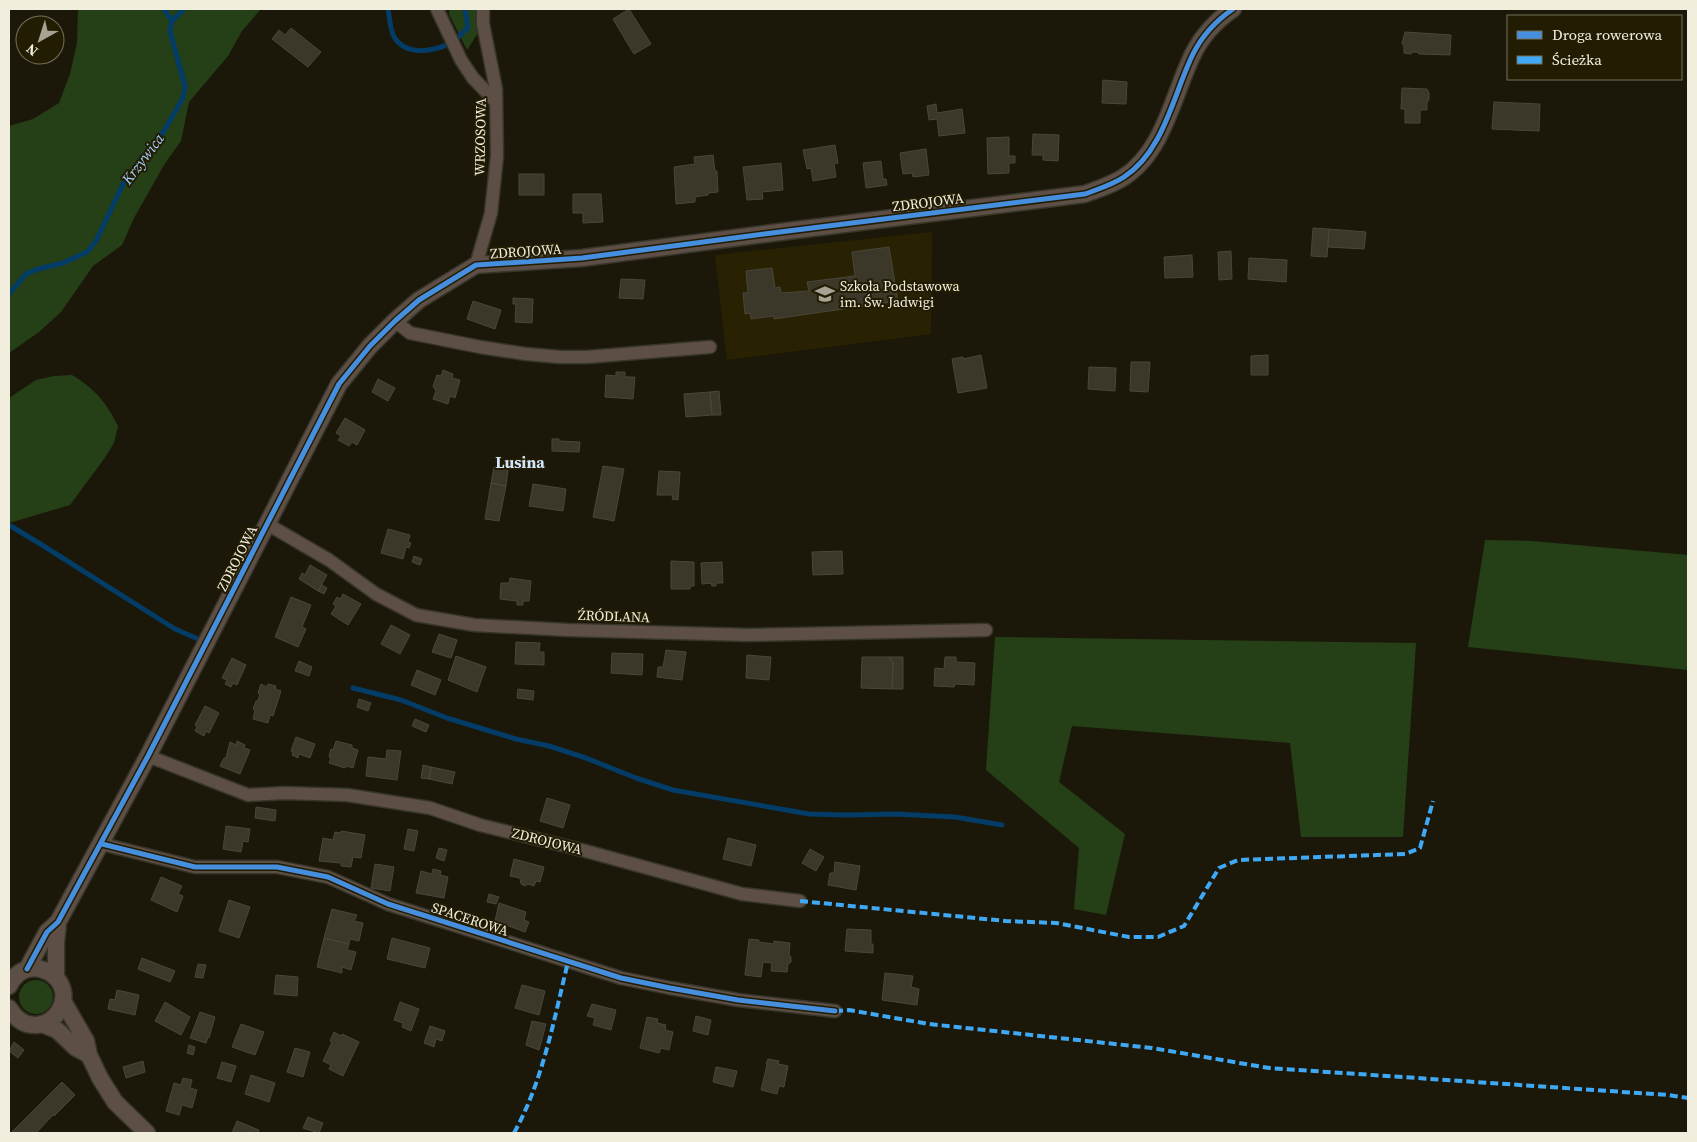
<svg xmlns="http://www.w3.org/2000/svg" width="1697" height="1142" viewBox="0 0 1697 1142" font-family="'Source Serif 4',serif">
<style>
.built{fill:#292202}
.green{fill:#253f16}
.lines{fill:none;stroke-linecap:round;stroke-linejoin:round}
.stream{stroke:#023c67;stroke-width:5}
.building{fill:#3b3829;stroke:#49463b}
.minor-casing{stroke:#373529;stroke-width:15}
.tertiary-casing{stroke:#373529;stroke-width:19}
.minor{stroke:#5e4f46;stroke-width:12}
.tertiary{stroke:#5e4f46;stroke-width:16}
.quiet{stroke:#3fa9f5;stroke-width:4;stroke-dasharray:8 4;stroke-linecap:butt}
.cycleway-casing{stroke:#221c03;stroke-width:8}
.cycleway{stroke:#468fdf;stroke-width:5}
.labels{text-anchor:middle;stroke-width:4;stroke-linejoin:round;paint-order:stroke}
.street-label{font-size:14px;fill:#f2eede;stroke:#221c03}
.poi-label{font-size:14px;fill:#f2eede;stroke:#221c03;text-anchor:start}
.water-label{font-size:15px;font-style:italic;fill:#a2cffc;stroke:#221c03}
.quarter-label{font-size:16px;font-weight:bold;fill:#d1e5fd;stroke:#221c03}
</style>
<rect width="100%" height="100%" fill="#1b180a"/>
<!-- built -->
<path class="built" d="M932,232L931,334L727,360L715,255Z"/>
<!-- green -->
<path class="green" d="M78,9H261L242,31L228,56L189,102L181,141L164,165L134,218L122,245L93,266L61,312L39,332L9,353V126L33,119L59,103L70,74L77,43Z
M449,9H478V33L467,50L449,14Z
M72,375C95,389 106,402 118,426L114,443L104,459L70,505L9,523V398L36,380L54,376Z
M1485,540L1532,541L1688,555V670L1468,647Z
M995,637L1416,643L1403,837H1301L1290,743L1072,726L1059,782L1125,834L1106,915L1074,909L1079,848L986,770Z
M19 997a17 17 0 1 1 34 0a17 17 0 1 1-34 0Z"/>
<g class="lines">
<!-- stream -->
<path class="stream" d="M164,9L172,21
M388,9C390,19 390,35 398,42C412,57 442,50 456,39C460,36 464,31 468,28L465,9
M9,294L26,274L38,269L63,263L87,252L96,241L126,178L164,131L183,98L185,86L170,31L172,21L184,9
M9,525L42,545L175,629L198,639
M353,688L401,700L447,718L516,739L549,746L586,758L636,778L673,790L809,814L847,815L895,814L955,817L1002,825"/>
</g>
<!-- building -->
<path class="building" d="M629,9L651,44L634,54L613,19Z
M291,28L321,52L308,67L272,39L279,30L285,35Z
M1405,32L1451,35L1450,55L1419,54L1417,52H1413L1411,54L1404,53V45L1402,44Z
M1103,80L1127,82L1126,104L1102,103Z
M1402,88L1427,89L1429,93V100L1427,102V110H1420V123H1405V109H1401Z
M1494,102L1540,104L1539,131L1492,129Z
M936,104L937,113L962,109L965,133L939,136L937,119L929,120L927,106Z
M1033,134L1059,135L1058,161L1043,160V155H1032Z
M1009,137V156H1015V163H1009V173L988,174L987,138Z
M835,145L838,163L834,164L836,177L813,181L811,168L807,169L803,150Z
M926,149L929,175L913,177L912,173L903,174L900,153Z
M713,155L715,171H717L718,192L708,193V195L695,197V202L676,204L674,167L695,164L694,157Z
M881,161L883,179H886L887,185L866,188L863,163Z
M781,163L783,190L762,192L763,199L747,200L743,167Z
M519,174H544V195H519Z
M573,194H601L603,222L583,223V213H573Z
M1313,228L1329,229L1327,257L1311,256Z
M1329,229L1366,232L1364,249L1328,247Z
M889,247L898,301L774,319V316L751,319L750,313L745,314L743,293H748L746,271L772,268L775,288L780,287L781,293L809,291L807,282L855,276L852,252Z
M1231,251L1232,279L1219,280L1218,252Z
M1192,255L1193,277L1165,278L1164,257Z
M1249,258L1287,260L1286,282L1248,279Z
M621,279L645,280L643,299L619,298Z
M513,298L533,299L532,323L515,322L516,304H513Z
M473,301L501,310L495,329L467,319Z
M981,355L987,388L958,393L952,359L963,357V359Z
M1268,355V375H1251V356Z
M1131,362H1150L1148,392L1130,391Z
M1089,367L1116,368L1115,391L1088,389Z
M443,370L453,374L452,378L460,380L455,398L450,396L448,404L433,399L436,391L433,386L437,375L441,376Z
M616,372H625V377H635L633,399L605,397L606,375L616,376Z
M378,379L395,388L388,401L372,392Z
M719,391L721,415H712L710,392Z
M710,392L712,415L686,417L684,394Z
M345,418L365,430L357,445L352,442L349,446L338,440L341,436L336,433Z
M552,439H559V441L580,442L579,452L552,451Z
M603,466L624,469L614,521L593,517Z
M494,467L508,470L506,486L491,483Z
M659,471L680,472L678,500L672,499L673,495H657Z
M491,483L506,486L499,521L485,519Z
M533,484L566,489L563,511L529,506Z
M388,529L410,535L408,542L411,543L409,548L406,547L403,559L381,553Z
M842,551L843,574L813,575L812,552Z
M414,556L422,559L420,565L412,562Z
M671,561L694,562V586H690V589H671Z
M722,562L723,583H716V586H712L711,583L702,584L701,563Z
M310,565L327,575L318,591L299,579L302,573L305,575Z
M510,578L531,581L529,601H523V605H517V601L500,599L501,583H509Z
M322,585L327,588L324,594L318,591Z
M343,594L361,604L348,625L331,614L336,606L333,604L337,597L340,599Z
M291,597L311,605L302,627L306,629L298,647L275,637Z
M391,625L410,635L400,654L381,644Z
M439,634L457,640L451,658L432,652Z
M516,642L540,643L539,652H544V665L515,664Z
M666,650L686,652L682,680L657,677L658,667H663Z
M612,653L643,654L642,675L611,673Z
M747,655L771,657L769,680L746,678Z
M456,656L486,667L477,692L448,680Z
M862,657H889L893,663L892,689L861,688Z
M889,657H903V689H892L893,663Z
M945,657H956V662L975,663L974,685L955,684L954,687L934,686L935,668L944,669Z
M232,658L246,665L237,685L233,683L231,687L225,684L227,680L222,678Z
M299,661L312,667L309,676L295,671Z
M417,670L441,680L435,695L411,685Z
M261,684L267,687L268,684L276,686L275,689L281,691L273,716L270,715L268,723L253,719L255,710L253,709L256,701H258L260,694L258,693Z
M518,689L534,691L533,700L517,698Z
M359,699L371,703L368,711L357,707Z
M205,706L219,713L209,733L206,731L204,736L195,731L197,727L195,725Z
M415,719L429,725L426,732L412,726Z
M296,737L315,744L310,758L299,754L298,758L292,755L293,752L291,751Z
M237,741L245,745L244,748L250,750L240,774L220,766L224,758H226L230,742L236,745Z
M336,741L352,745V748L358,750L353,768L346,766L345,768L329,763L331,758L329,757L331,749L333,750Z
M387,750L401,751L397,780L366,776L368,757L386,759Z
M423,765L431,767L429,779L421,778Z
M431,767L455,772L452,784L429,779Z
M547,798L570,805L563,828L540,821Z
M256,807L276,810L275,821L255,818Z
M226,826L250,829L248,842L243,841L241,852L223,849Z
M408,829L418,831L414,851L404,849Z
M341,831L365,835L361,858L353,857L351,867L341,866V863L319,861L323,838L333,840L335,832L341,833Z
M728,838L756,845L751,866L723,859Z
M439,848L447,850L444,861L436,858Z
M810,849L824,857L816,871L802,863Z
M514,859L544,867L540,882L536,881L534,886L528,884L525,886L521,884L520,878L510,876Z
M835,862L860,866L856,890L828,885L830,873H834Z
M375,864L394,867L390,891L371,888Z
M433,869L441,871L440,875L448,877L444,898L416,893L421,871L432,874Z
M161,877L182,886L178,894L183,896L177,912L151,900Z
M489,894L499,897L496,904L487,902Z
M229,900L250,907L239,938L219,931Z
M499,903L526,912L524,920L529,922L525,932L495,921Z
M332,909L357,915L354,921L363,923L359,941L350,939L349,944L324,938Z
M847,929L871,930V944H873V953L845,951Z
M324,938L349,944L347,950L356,952L351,970L342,967V973L317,967Z
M392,938L430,948L425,968L387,959Z
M749,939L759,940V942L774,944V941L790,943L789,955L791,957V962L788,964L787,972L771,971L772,963L763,962L761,977L745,975Z
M142,958L175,971L170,982L138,969Z
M198,964L206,965L203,978L195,977Z
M885,973L913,976L911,987L919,989L917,1005L882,1000Z
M276,975L298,977L297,996L274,994Z
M522,985L545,991L539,1015L515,1008Z
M117,990L139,995L135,1015L108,1009L110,999L115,1000Z
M165,1002L190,1017L181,1035L155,1021Z
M400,1002L419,1009L411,1031L402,1027L403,1023L394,1020Z
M592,1004L616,1010L611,1030L593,1025L595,1018L587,1016Z
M200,1012L215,1017L209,1038L208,1037L206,1043L190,1038Z
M696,1016L711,1020L708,1035L693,1031Z
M647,1017L658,1019L657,1023L666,1025L665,1030L673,1032L669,1050L661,1048L659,1053L640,1048Z
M532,1021L546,1024L539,1050L526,1045Z
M241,1024L264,1032L255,1055L232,1047Z
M430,1026L445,1031L442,1041L436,1039L434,1047L424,1043Z
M334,1032L341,1036L342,1034L359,1042L343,1076L329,1069L331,1065L323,1061L332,1042L330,1041Z
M14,1042L24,1050L18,1058L9,1051Z
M189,1045L195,1047L193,1055L187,1053Z
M295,1048L310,1052L303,1077L287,1072Z
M768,1059L779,1061L778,1064L788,1066L784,1087L779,1086L777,1094L761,1090L767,1065L766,1064Z
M143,1061L145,1072L126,1078L123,1067Z
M222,1062L236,1066L231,1082L217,1078Z
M716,1067L737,1071L733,1087L713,1082Z
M251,1075L275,1083L269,1102L245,1094Z
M183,1078L192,1080L190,1088L197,1090L192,1108L182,1105L179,1115L166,1111L174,1083L181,1085Z
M62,1082L75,1095L54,1116L53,1115L36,1133H11Z
M308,1117L323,1123L319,1133L303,1128Z
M237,1121L259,1130L258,1133H232Z"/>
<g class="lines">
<defs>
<path id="minor" d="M437,9L461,60L473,78L496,102
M476,265L491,213L497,156L496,89L483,24V9
M395,321L410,333L480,347L526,354L560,357H587L710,347
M267,524L329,560L376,594L416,615L474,625L568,630L749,635L986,630
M148,756L248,795L283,793L347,795L430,808L480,825L582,850L742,894L800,901
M102,844L195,867H277L328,877L388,904L621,978L670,988L738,1000L835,1011"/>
<path id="tertiary" d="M27,969L47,932L58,922L148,756L339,384L370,346L395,321L419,300L476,265L582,258L772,233L1085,194C1098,189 1112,185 1124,177C1164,151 1173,95 1193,54C1202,36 1217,20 1233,9
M56,977V943L58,922
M9,986C27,948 79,978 59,1011C54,1019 46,1024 37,1025C24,1026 15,1018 9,1008
M63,1001L86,1041L89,1055L100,1078L115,1102L147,1133
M42,1024L57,1030L76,1048L89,1055"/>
</defs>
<!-- minor casing -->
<use href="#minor" class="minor-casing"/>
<!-- tertiary casing -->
<use href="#tertiary" class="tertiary-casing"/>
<!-- minor -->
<use href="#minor" class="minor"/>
<!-- tertiary -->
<use href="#tertiary" class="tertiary"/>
<!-- quiet -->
<path class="quiet" d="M800,901L1006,921L1056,923L1129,937H1158L1184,926L1219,868L1238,860L1405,854L1420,848L1433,801
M835,1011L849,1010L929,1024L1152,1048L1269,1068L1668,1095L1688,1098
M514,1133C543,1081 554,1019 568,962"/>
<defs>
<path id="cycleway" d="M102,844L195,867H277L328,877L388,904L621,978L670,988L738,1000L835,1011
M27,969L47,932L58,922L148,756L339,384L370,346L395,321L419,300L476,265L582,258L772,233L1085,194C1098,189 1112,185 1124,177C1164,151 1173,95 1193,54C1202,36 1217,20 1233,9"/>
</defs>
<!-- cycleway casing -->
<use href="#cycleway" class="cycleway-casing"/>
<!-- cycleway -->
<use href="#cycleway" class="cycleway"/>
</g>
<!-- icons -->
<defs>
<symbol id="school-bare" viewBox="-9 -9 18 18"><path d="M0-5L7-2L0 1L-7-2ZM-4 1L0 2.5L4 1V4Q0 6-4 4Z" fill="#a7a394" stroke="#221c03" stroke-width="2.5" paint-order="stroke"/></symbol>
</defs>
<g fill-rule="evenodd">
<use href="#school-bare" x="811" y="280" width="28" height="28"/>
</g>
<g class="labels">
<!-- street labels -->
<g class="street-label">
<text transform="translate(480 137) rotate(-89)" y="5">WRZOSOWA</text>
<text transform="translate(928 202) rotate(-7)" y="5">ZDROJOWA</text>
<text transform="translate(526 251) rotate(-4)" y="5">ZDROJOWA</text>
<text transform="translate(237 558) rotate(-63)" y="5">ZDROJOWA</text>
<text transform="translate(614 616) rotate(2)" y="5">ŹRÓDLANA</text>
<text transform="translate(547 841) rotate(14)" y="5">ZDROJOWA</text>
<text transform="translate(470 919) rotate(18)" y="5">SPACEROWA</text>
</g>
<!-- poi labels -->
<g class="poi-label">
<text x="840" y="291">Szkoła Podstawowa<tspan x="840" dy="16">im. Św. Jadwigi</tspan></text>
</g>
<!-- water labels -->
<g class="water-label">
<text transform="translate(143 159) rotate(-53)" y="5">Krzywica</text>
</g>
<!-- quarter labels -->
<g class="quarter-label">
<text x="520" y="468">Lusina</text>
</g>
</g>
<!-- border -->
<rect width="1697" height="1142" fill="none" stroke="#f2eede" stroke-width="20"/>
<!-- legend -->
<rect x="1507" y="15" width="175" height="65" fill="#221c03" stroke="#75705b"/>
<rect x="1517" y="31" width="25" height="8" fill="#468fdf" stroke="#75705b"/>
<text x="1552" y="40" font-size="15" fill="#f2eede">Droga rowerowa</text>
<rect x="1517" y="56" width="25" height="8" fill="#3fa9f5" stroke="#75705b"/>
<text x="1552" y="65" font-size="15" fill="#f2eede">Ścieżka</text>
<!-- north arrow -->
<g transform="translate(40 40) rotate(219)"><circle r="24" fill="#221c03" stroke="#75705b"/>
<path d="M0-4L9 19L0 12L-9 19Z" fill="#a7a394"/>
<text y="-8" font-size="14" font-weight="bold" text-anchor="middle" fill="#f2eede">N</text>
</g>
</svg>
